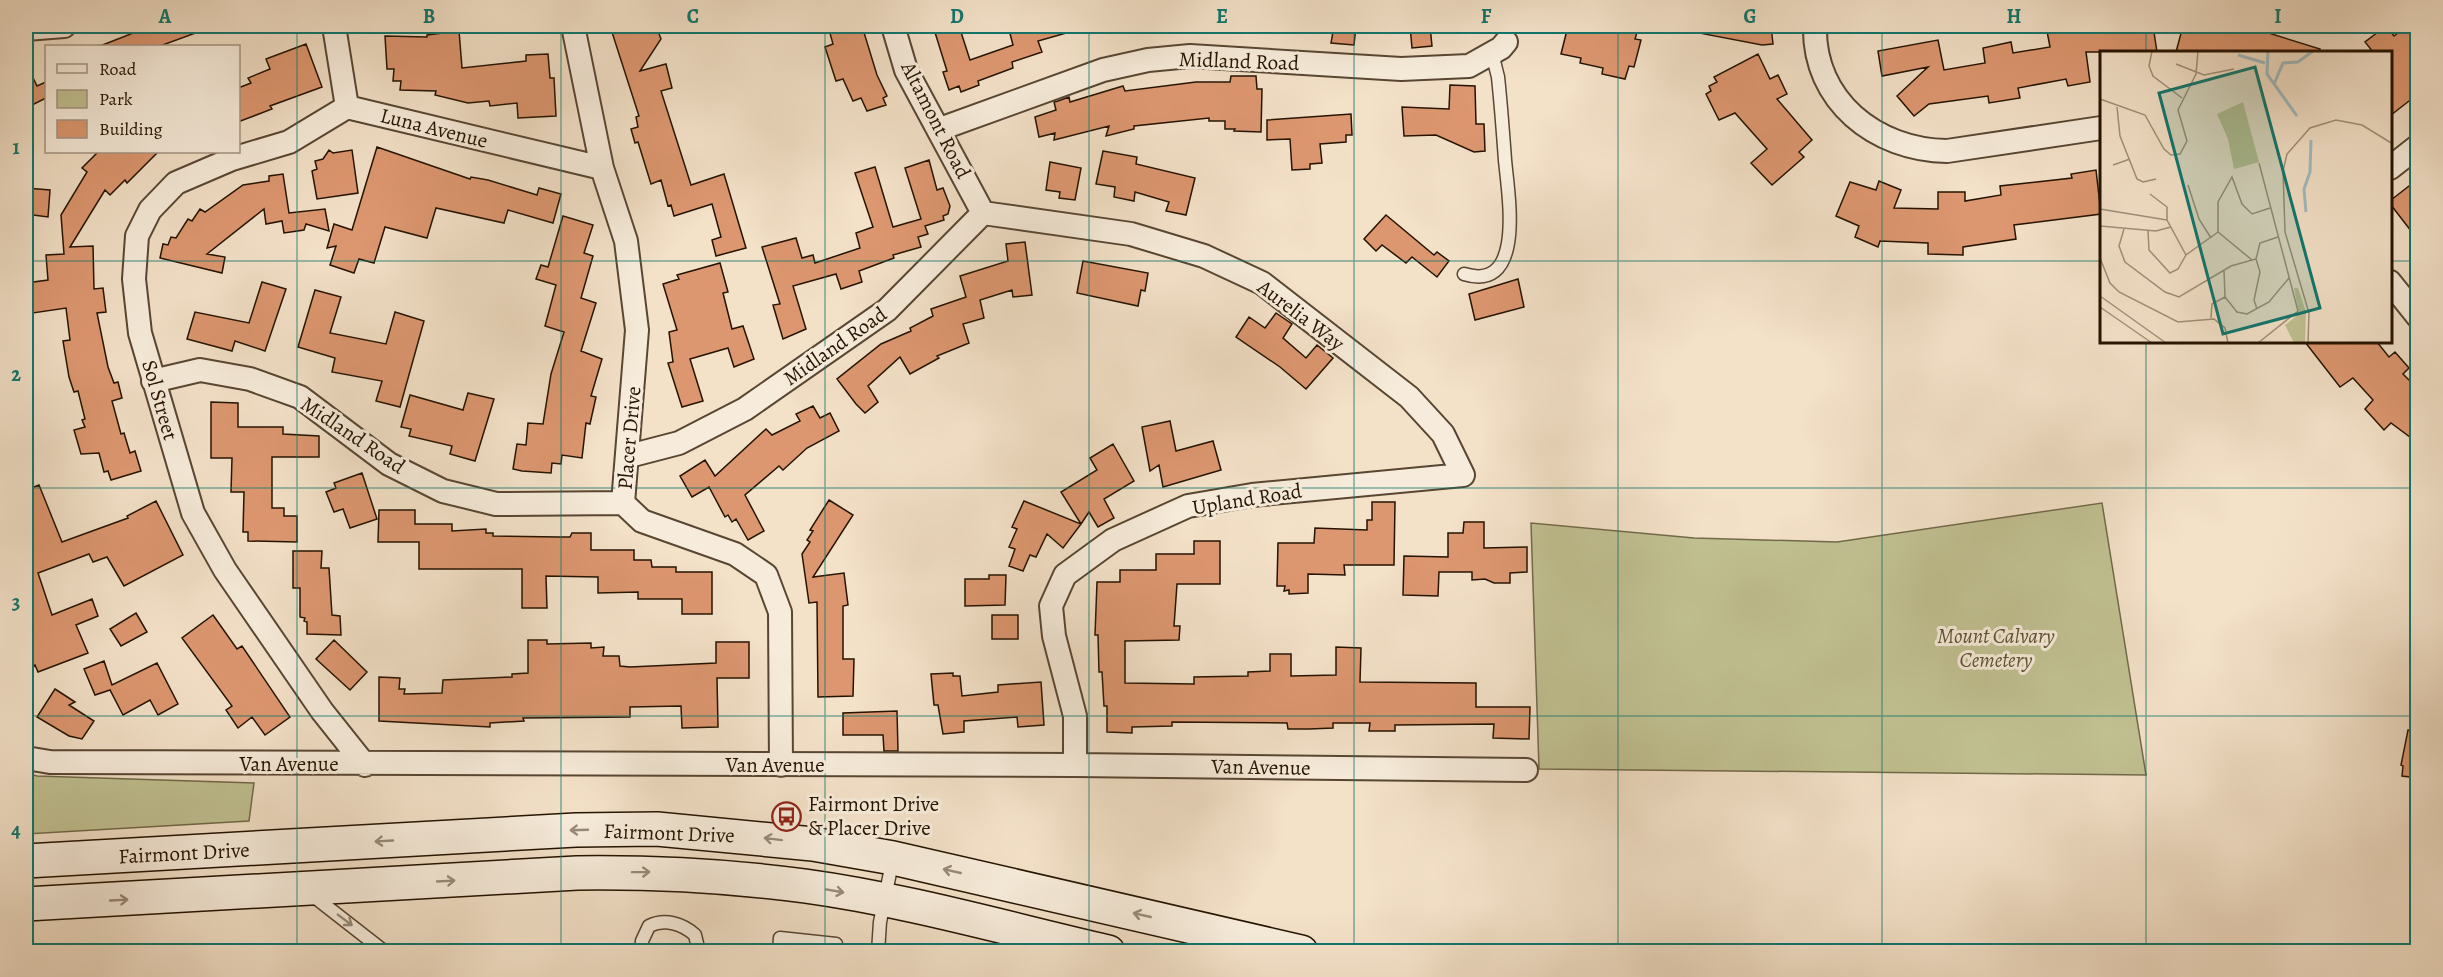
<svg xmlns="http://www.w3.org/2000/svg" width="2443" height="977" viewBox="0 0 2443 977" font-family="Alegreya,serif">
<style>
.green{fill:#c1c192;stroke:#726a49;stroke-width:1.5}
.building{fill:#dd9770;stroke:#241300;stroke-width:1.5}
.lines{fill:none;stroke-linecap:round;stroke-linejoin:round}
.lane-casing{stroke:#584632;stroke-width:15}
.street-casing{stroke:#584632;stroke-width:26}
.secondary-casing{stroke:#241300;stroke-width:36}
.lane{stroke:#f7ecdb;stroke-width:12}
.street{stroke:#f7ecdb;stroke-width:22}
.secondary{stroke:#f7ecdb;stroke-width:33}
.oneway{stroke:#988a78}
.grid{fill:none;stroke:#0f766e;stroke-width:1.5;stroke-opacity:0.55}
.labels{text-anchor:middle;stroke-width:6;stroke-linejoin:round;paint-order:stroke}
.street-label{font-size:21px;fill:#241300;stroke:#f7ecdb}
.park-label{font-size:21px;font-style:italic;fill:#5b5033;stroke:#f7ecdb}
.poi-label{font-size:21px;fill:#241300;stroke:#f7ecdb;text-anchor:start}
.inset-river{fill:none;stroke:#a1bbc1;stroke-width:3}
.inset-road{fill:none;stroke:#a08f78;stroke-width:1.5}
.view{fill:#0f766e;fill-opacity:0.15;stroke:#0f766e;stroke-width:3}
.inset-edge{fill:none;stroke:#241300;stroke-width:3}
.neatline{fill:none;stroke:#0f766e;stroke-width:2}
.grid-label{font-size:20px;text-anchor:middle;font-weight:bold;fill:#0f766e}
</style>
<rect width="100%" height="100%" fill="#f3e1c8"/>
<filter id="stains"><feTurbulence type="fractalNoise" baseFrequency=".00333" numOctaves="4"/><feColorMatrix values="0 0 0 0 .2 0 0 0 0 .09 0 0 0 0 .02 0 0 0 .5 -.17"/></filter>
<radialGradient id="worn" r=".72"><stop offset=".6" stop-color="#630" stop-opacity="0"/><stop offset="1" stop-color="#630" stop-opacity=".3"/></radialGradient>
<!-- green -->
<path class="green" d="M2102,503L2146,775L1539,769L1531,523L1694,538L1837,542Z
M26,773L37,776L254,783L249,821L26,834Z"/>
<!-- building -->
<path class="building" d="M151,26H211L212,27L160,46H100Z
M610,26H656L661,39L640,71L666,64L672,88L661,91L691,185L724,174L746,248L716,256L712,240L721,237L712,204L674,216L671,205L668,206L661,180L651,184L638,142L635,143L631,129L638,127L636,117L639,116Z
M828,26H862L877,75L887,96L883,98L886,105L867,111L861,98L853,101L843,79L836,81L825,47L833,44Z
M933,26H959L970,60L1013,45L1008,26H1077V30L1038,41L1042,52L1012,62L1013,68L978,81L979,85L961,92L959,86L949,90L943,72L947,71Z
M1334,26H1356L1354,45L1331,43Z
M1410,26H1430L1432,46L1412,48Z
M1568,26H1639L1635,39L1641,40L1634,67L1629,66L1625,79L1602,74L1603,68L1580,63L1581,58L1561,54Z
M1699,26H1771L1773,44L1762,45L1699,33Z
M2046,26H2153L2157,52H2086L2090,82L2068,86L2066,79L2018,88L2020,98L1989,103L1988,96L1929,104L1914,116L1897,96L1928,67L1882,76L1878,51L1938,40L1944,70L1985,63L1983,48L2011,42L2013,53L2050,47Z
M2183,26H2246L2320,49L2319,52H2176Z
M2386,26L2394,36L2407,26H2418V94L2391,115V52H2373L2365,42Z
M459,31L462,68L526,61V55L548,54L550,78H554L556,116L518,118L517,103L490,106L489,101L468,103L435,95L436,91L400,90L401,81H393L394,69H387L385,36L427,37V35Z
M306,44L322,87L270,106L272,109L238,122V88L251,83L248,78L270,69L266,59Z
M1758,54L1770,79L1778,75L1787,94L1777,99L1812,140L1799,152L1804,157L1772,185L1751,163L1767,149L1735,113L1719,120L1706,94L1711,91L1709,86L1717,82L1714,77Z
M26,63L37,86L46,82V98L26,108Z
M1231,76H1256L1257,89H1262L1261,132L1234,131L1235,129H1225V121H1209V118L1134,126V129L1106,136L1109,126L1054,140L1055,133L1039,137L1035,117L1056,110L1054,102L1058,101L1069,97L1070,102L1123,86L1125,91L1196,82H1230Z
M1450,85L1475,86L1476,124H1484L1485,151L1474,152L1436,135L1404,136L1402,107L1449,109Z
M1351,114L1352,135H1346V142L1320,144L1322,163L1310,164V169L1292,170L1290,139L1267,140V120Z
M377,147L470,179L471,177L488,180L537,195L539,188L561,194L553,223L508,210L504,223L436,208L427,238L385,227L374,263L359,259L354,273L330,265L336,246L327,248L334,224L352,230Z
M329,150L333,153L352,150L358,193L317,199L312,171L317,169L315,161L323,159Z
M1103,151L1137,157L1136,164L1195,178L1186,215L1166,211L1169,202L1135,192L1134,201L1114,197L1115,187L1096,184Z
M98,152H158L127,183L125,180L110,195L105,190L70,247L93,246L94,289L103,288L106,312L97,313L108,367L114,383L118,382L122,398L112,401L121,434L124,433L130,453L135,451L141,471L111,480L108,471L104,472L99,453L81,454L74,430L85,427L82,420L85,419L78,391L74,392L69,377L63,341L70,340L66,308L26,314V283L48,280L46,255L64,254L61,215L87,172L82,168Z
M929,160L937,190L943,188L950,206L948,214L943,216L944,220L925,226L928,234L918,237L921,247L893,255L894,258L859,271L862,282L841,289L836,274L793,286L806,329L783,339L773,305L780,304L762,247L796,238L802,258L813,255L815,263L860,248L856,233L873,227L855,173L875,167L893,227L921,219L905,168Z
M1050,162L1081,168L1075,200L1059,198L1060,192L1046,190Z
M2096,170L2101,214L2014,225L2016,239L1963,247V255L1928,254V243L1880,241L1878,247L1855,237L1859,226L1836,216L1850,182L1876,190L1879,181L1901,190L1894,208L1938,209V192H1965V201L2001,195L2000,186L2072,178L2071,174Z
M283,174L289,213L325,209L329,231L306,224L304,230L284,233L282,221L266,224L264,209L207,254L225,257L222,273L160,258L163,244L168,245L171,237L176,238L188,219L192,221L200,209L205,212L243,185L269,181V176Z
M2418,179V240L2391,205V200Z
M26,188L50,190L48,217L26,214Z
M1386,215L1434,255L1437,252L1449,261L1437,277L1412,257L1406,263L1382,245L1376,251L1364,239Z
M563,216L593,225L584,253L593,256L581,298L596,303L581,351L602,359L591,396L596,397L590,424L586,423L582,458L562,455L561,464L552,463L551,473L522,471L513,469L517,444L526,445L528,423L543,424L551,374L564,332L545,326L556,285L536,279L541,265L548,267Z
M1025,242L1032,295L1013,297L1012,290L980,300L984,318L963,324L969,343L937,356L939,358L910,374L900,357L868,386L878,402L865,413L856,404L837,379L881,344L911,331L910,328L933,316L931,309L966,297L960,276L1008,261L1006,244Z
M1083,261L1148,273L1145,291L1141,290L1138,306L1077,293Z
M720,263L728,292L723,293L732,329L743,326L754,359L734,367L728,348L690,359L703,401L682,407L668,363L673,362L669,332L677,330L663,284L679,279L677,275Z
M1518,279L1524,307L1475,320L1469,294Z
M262,282L286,289L265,351L235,341L232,351L187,339L195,312L249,323Z
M315,290L341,297L330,333L386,344L395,312L424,321L400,407L376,401L382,381L332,372L335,358L298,347Z
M1276,313L1292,324L1283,338L1306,358L1317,345L1333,358L1306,389L1280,367L1236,337L1249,317L1265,328Z
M2305,342H2377L2389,357L2395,352L2409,368L2403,374L2418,389V443L2391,423L2384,430L2365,409L2373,400L2353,378L2340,387Z
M468,393L494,399L475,461L450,454L452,446L409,436L411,429L401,427L410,395L463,410Z
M211,402L238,403V427H283V434L319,436V457H272V508H284V516H297V542L248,541V532H243L244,492H231L232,458H211Z
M813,406L820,418L830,413L839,431L807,448L783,470L779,466L745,495L764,531L748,540L736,519L732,522L728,515L725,517L709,487L692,497L680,476L705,460L715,476L766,429L772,435L800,421L796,414Z
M1170,421L1176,451L1213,441L1221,470L1163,487L1159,465L1150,471L1142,427Z
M1113,444L1134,481L1104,499L1114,518L1098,527L1089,512L1081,524L1061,492L1097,470L1090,458Z
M362,473L377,519L350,528L343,509L334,512L326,492L336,488L334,483Z
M39,485L62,542L128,518L127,516L156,501L183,555L124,586L107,557L93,562L89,554L38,573L52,615L92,599L98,616L76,625L88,653L38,672L35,665L26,669V490Z
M829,500L853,515L813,577L844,573L848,605L843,606V659H854L853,696L818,697L817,602L809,603L802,554L810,542L807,540L813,531L810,530Z
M1024,501L1081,524L1063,548L1047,534L1036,557L1030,555L1023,571L1009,566L1015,549L1009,547L1017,529L1012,527Z
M1372,502H1395L1394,565H1344L1345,575L1308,574V593L1289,594V590L1284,591L1285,586H1277L1278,543H1314L1315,528L1367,530V520H1372Z
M379,510H415V524H452V531L486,529V533H493V536L559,537H570L572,533H591V550H634V560H651L652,567H676V572H712V614H682V599H638V592L598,593V577L546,576L547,608H522V569H419V542H378Z
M1464,522H1484V548L1527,547V572L1510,573V583H1494L1485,579L1472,580V572H1439L1438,596L1403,595L1404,556L1448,557V533H1463Z
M1194,541H1220V584H1177L1174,626H1180L1179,640L1125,641V683L1194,684V677L1248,676V672L1270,671V654H1291V676L1336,675V647L1361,648L1360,682L1476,683V707H1530L1529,739L1493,738L1494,724L1395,725V731H1369L1370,723H1333V728L1309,729H1288L1287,723L1172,722V726L1132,727V733L1107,732V706H1104L1102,672H1099L1098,635H1095L1097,582H1120V570H1156V554H1194Z
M293,551H322L321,568H329L332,615L340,616L341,635L307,634V622L304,621L305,618L300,617V588H293Z
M989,575H1006L1005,605L965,606V579H989Z
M136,613L147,632L121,646L110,629Z
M213,615L237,649L242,646L290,717L265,735L252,717L238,728L226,710L232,706L182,638Z
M992,615H1018V639H992Z
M334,640L367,672L350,690L316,659Z
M528,640H547V644L591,643V648L604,647L603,656H619L620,666L630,667L716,663V642H749V678H717L718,727L682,728L681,706L630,707V717L523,718L524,721L490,723V727L379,721V677L400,678L399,689H405L404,694L442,693L443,680L512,677V674L528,673Z
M104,661L112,685L157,663L178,704L158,715L150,700L123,715L110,690L95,695L84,669Z
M953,673V676H960L962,696L998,692V685L1041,682L1044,725L1018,727L1017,717L964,721V732L943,734L938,705H934L931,674Z
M55,689L75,702L69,705L94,721L82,739L69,736L37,717Z
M897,711L898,751H884L883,735H843V713Z
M2408,730L2418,731V778L2402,776L2403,766L2401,765Z"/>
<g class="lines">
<defs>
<path id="lane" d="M1464,274C1526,293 1508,194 1505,160C1503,133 1501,105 1498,77L1492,53
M312,895L385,952
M641,952L642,941L649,926C665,918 683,924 695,935L699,952
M779,952L780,938L836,944V952
M878,952L880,922L893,858"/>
<path id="street" d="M334,26L347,107L602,168
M573,26L602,168L626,241L637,330L623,503L642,521L735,554L766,575L780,612L781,765
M893,26L906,70L983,213
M1815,26C1813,101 1876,150 1947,151L2101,128
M26,29L64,26
M347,107L289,142L232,159L176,183L150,210L137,236L134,279L140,333L193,513L225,570L322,711L365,765
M940,129L1103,70L1148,60L1190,56L1401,69L1469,66L1501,48L1506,42
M2390,168L2418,146
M983,213L1131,234L1204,256L1262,283L1409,397L1443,434L1463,475L1252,495L1188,506L1113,540L1065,575L1051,606L1054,636L1075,716V765
M2390,282L2418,317
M153,381L200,370L250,379L300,397L389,464L443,491L496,504L623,503
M629,456L679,443L745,409L887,310L983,213
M26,758L50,762L1075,765L1526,770"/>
<path id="secondary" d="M26,861L576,830L657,829L813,844L893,858L1301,952
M26,904L577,873C654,872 729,876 805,886C907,900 1008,929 1108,952"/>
</defs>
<!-- lane casing -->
<use href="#lane" class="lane-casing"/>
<!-- street casing -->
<use href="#street" class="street-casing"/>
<!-- secondary casing -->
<use href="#secondary" class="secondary-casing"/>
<!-- lane -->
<use href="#lane" class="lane"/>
<!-- street -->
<use href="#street" class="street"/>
<!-- secondary -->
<use href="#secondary" class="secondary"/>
</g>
<!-- one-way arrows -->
<defs><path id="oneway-shaft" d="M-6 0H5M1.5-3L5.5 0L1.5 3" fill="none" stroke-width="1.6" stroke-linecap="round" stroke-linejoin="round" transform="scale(1.5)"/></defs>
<g class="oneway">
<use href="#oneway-shaft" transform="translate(579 830) rotate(178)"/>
<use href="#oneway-shaft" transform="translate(773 839) rotate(-173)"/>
<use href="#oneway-shaft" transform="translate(384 841) rotate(177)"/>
<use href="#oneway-shaft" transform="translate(952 871) rotate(-167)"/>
<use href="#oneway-shaft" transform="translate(641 872) rotate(-1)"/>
<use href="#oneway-shaft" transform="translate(446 881) rotate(-3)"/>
<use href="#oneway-shaft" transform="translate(835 891) rotate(10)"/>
<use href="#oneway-shaft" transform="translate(119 900) rotate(-3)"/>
<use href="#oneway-shaft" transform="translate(1142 915) rotate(-167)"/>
<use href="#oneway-shaft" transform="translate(345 920) rotate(37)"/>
</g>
<!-- grid -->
<path class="grid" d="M297,26V952M561,26V952M825,26V952M1089,26V952M1354,26V952M1618,26V952M1882,26V952M2146,26V52M26,261H2101M2390,261H2418M2146,342V952M26,488H2418M26,716H2418"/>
<!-- icons -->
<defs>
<symbol id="bus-ring" viewBox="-11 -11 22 22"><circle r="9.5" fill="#f7ecdb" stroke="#8f2418" stroke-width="1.5"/><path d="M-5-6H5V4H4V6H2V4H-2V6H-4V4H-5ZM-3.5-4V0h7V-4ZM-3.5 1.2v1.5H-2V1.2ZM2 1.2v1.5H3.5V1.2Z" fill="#8f2418"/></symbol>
</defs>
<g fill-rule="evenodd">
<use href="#bus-ring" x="770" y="800" width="33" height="33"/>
</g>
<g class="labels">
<!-- street labels -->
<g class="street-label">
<text transform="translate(1239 61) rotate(2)" y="7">Midland Road</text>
<text transform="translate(936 120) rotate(63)" y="7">Altamont Road</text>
<text transform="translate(434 128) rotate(14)" y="7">Luna Avenue</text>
<text transform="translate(1301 315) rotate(37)" y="7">Aurelia Way</text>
<text transform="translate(835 346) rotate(-35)" y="7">Midland Road</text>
<text transform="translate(160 400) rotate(74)" y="7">Sol Street</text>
<text transform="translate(353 435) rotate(34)" y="7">Midland Road</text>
<text transform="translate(629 438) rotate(-85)" y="7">Placer Drive</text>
<text transform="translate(1247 499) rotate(-9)" y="7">Upland Road</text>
<text x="289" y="771">Van Avenue</text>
<text x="775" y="772">Van Avenue</text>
<text transform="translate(1261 767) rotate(1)" y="7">Van Avenue</text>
<text transform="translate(669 833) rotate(2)" y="7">Fairmont Drive</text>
<text transform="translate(184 853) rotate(-3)" y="7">Fairmont Drive</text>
</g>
<!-- park labels -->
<g class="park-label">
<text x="1996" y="643">Mount Calvary<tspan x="1996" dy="24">Cemetery</tspan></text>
</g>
<!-- poi labels -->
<g class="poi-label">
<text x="808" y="811">Fairmont Drive<tspan x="808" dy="24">&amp; Placer Drive</tspan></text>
</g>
</g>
<!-- overview -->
<g transform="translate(2100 51)">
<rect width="292" height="292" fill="#f3e1c8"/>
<path d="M143,51L159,111L134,118L128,88L117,63ZM194,237H198L206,261L205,292H194L185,274L199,263Z" fill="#c1c192"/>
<path class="inset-river" d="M168,0L167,23L197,65M138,4L165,12M174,33L183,12L198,11L213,0M206,161L204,138L210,121L211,89"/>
<path class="inset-road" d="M52,0L49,15L53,25L82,47M76,13L104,24L134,18M0,48L45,64L64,98L71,104L80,103L87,90L78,59L96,23L98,0M17,56L20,85L37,128L43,131L56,128M13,114L30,108M88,134L99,168L111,187M50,143L67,156V169L86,204M0,158L67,169M0,175L56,180L71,176M24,178L19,195L25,211L65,241L79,246L131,215L156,208L160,192L178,186M48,180L49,199L70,222L78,218L86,204L118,181M118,181V151L132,126L142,153L152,163L170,157M118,181L152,209M0,207L10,232L19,241L78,271L114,268L125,277L128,292M156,208L160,221L154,249L157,258M0,245L66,292M125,246L137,261L147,263L169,251L189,227M0,256L52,292M111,267L112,253L125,246L124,219M158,292L198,260L159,112M208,292L209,262L185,181L183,120L187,103L210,77L236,69L262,74L293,93"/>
<path class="view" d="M155,16L220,257L123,283L59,42Z"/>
<rect width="292" height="292" class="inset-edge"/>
</g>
<!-- margin -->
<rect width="2443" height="977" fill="none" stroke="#f3e1c8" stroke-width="66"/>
<!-- legend -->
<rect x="45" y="45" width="195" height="108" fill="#f7ecdb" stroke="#a39583" stroke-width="1.5"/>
<rect x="57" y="64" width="30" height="9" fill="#f7ecdb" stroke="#a39583" stroke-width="1.5"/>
<text x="99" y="75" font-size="18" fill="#241300">Road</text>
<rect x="57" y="90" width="30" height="18" fill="#c1c192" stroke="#a39583" stroke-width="1.5"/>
<text x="99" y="105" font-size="18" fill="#241300">Park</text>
<rect x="57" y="120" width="30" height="18" fill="#dd9770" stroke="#a39583" stroke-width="1.5"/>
<text x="99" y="135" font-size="18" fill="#241300">Building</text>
<rect x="33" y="33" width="2377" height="911" class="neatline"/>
<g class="grid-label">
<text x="165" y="23">A</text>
<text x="429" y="23">B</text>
<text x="693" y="23">C</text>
<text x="957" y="23">D</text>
<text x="1222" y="23">E</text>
<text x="1486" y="23">F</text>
<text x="1750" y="23">G</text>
<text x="2014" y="23">H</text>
<text x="2278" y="23">I</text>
<text x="16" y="154">1</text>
<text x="16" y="381">2</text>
<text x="16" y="609">3</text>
<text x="16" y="837">4</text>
</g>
<rect width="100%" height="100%" filter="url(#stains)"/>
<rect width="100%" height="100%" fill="url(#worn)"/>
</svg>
